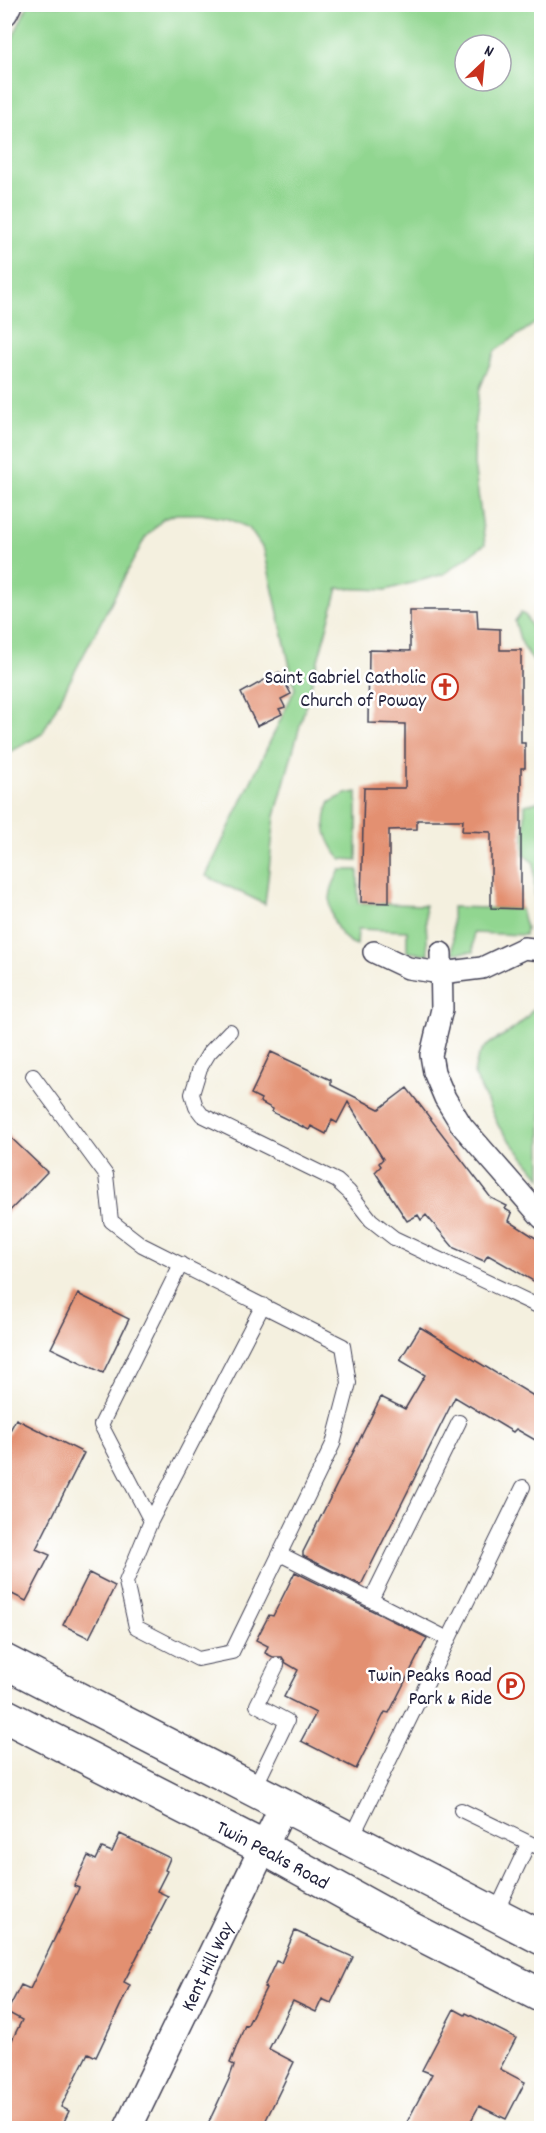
<svg xmlns="http://www.w3.org/2000/svg" width="546" height="2133" viewBox="0 0 546 2133" font-family="Dekko,sans-serif">
<style>
.green{fill:#91d690;stroke:#5a7c66;stroke-width:1.5;fill-rule:evenodd}
.building{fill:#e39071}
.lines{fill:none;stroke-linecap:round;stroke-linejoin:round}
.service-casing{stroke:#424154;stroke-width:16}
.pedestrian-casing{stroke:#424154;stroke-width:24}
.minor-casing{stroke:#424154;stroke-width:30}
.primary-casing{stroke:#424154;stroke-width:36}
.service{stroke:#fff;stroke-width:14}
.pedestrian{stroke:#fff;stroke-width:21}
.minor{stroke:#fff;stroke-width:27}
.primary{stroke:#fff;stroke-width:33}
.labels{text-anchor:middle;stroke-width:5;stroke-linejoin:round;paint-order:stroke}
.poi-label{font-size:20px;fill:#22223b;stroke:#fff;text-anchor:end}
.street-label{font-size:20px;fill:#22223b;stroke:#fff}
</style>
<rect width="100%" height="100%" fill="#fff"/>
<filter id="ink" filterUnits="userSpaceOnUse"><feTurbulence type="fractalNoise" baseFrequency=".0167" numOctaves="2"/><feDisplacementMap in="SourceGraphic" scale="12" xChannelSelector="R" yChannelSelector="G"/><feConvolveMatrix kernelMatrix="1 2 1 2 8 2 1 2 1" color-interpolation-filters="sRGB"/></filter>
<filter id="wash" filterUnits="userSpaceOnUse"><feTurbulence type="fractalNoise" baseFrequency=".008" numOctaves="4" result="noise"/><feDisplacementMap in="SourceGraphic" scale="24" xChannelSelector="R" yChannelSelector="G"/><feGaussianBlur stdDeviation="1.35" result="paint"/><feColorMatrix in="noise" values="0 0 0 0 0 0 0 0 0 0 0 0 0 0 0 0 0 1.4 0 .05"/><feComposite in="paint" operator="in"/></filter>
<g filter="url(#wash)">
<rect width="100%" height="100%" fill="#f4f0df"/>
<!-- green -->
<path class="green" d="M28,5H541V319L495,351L480,388L475,421L474,464L485,544L444,574L386,590L338,588L275,816L265,904L206,876L295,689L264,550L249,528L229,519L201,514H176L163,519L145,538L42,734L5,755L4,56ZM465,45H501V81H465Z
M521,613L526,616L541,646V672L525,649L520,639L515,621Z
M357,792V860L341,859C326,842 320,824 330,802L346,794Z
M541,799V904L535,909L534,863L524,855L525,805L537,802Z
M340,870H358V903L425,905L428,954L407,952V931L358,929L357,945C337,939 327,911 331,892C332,884 337,877 340,870Z
M452,907L521,909L526,928L525,935L473,933V952L453,953Z
M541,998V1178L499,1127L474,1074C478,1046 487,1045 509,1032C521,1025 534,1010 541,998Z"/>
<g id="blocks">
<!-- building -->
<path class="building" d="M410,610H477L478,628L500,629V650H521V743H525V768H521V909L491,908V832L462,831L463,820H417V829L389,830V903L361,902L364,788H405V724L368,723L369,650L410,651Z
M279,672L291,694L281,699L285,707L279,709L282,714L257,726L241,693Z
M271,1052L331,1080V1085L379,1109L407,1088L491,1198L507,1206L505,1209L512,1213L509,1221L542,1242V1286L488,1255L484,1261L454,1248L426,1215L421,1220L418,1215L407,1221L375,1172L381,1166L379,1163L383,1159L348,1102L337,1123L332,1120L326,1134L311,1126L309,1130L272,1112L273,1109L260,1102L261,1099L251,1094Z
M4,1131L47,1172L4,1217Z
M78,1294L129,1319L103,1373L51,1348Z
M420,1327L542,1401V1444L516,1429L513,1432L455,1397L361,1585L303,1556V1552L381,1397L405,1409L425,1375L400,1360Z
M16,1419L84,1453L36,1549L50,1555L26,1601L4,1590V1442Z
M295,1572L427,1638L389,1713L385,1712L356,1769L301,1741L316,1713L284,1697L298,1670L286,1663L282,1657H273L265,1653L268,1646L256,1640L269,1615L273,1616Z
M89,1573L115,1586L89,1638L63,1625Z
M120,1834L170,1858L165,1870L167,1871L157,1891L168,1896L124,1982L130,1985L96,2057L88,2053L61,2107L69,2111L61,2128H4V2056L22,2020L7,2012L21,1985L30,1989L79,1888L74,1886L88,1856L96,1860L102,1848L112,1852Z
M295,1931L353,1957L331,2003L322,1999L316,2012L293,2001L269,2049L294,2062L262,2128H206L229,2079L234,2065L230,2063L245,2025L247,2026L266,1988L264,1987L276,1961L281,1963Z
M454,2009L465,2015L466,2013L516,2038L500,2069L525,2082L506,2119L479,2106L467,2128H404L432,2074L422,2070Z"/>
</g>
</g>
<g filter="url(#ink)">
<use href="#blocks" fill-opacity="0" stroke="#424154" stroke-width="1.5"/>
<g class="lines">
<defs>
<path id="service" d="M230,1031L209,1053L200,1068L192,1094L196,1107L202,1115L337,1181L349,1192L371,1220L394,1238L542,1308
M33,1076L106,1175L111,1221L142,1245L343,1346L349,1383L333,1444L232,1652L198,1659L136,1627L126,1582L151,1521L263,1305
M151,1521L101,1425L181,1264
M280,1554L448,1639
M371,1600L459,1422
M254,1789L287,1721L257,1705L277,1665
M461,1810L542,1849
M351,1839L523,1487
M495,1914L528,1844"/>
<path id="pedestrian" d="M374,952L408,968L441,973L482,968L524,948L542,950
M441,953L442,1009L431,1055L434,1072L445,1098L462,1126L542,1218"/>
<g id="minor">
<path d="M4,12L8,4"/>
<path id="s1" d="M128,2128L284,1805"/>
</g>
<g id="primary">
<path d="M4,1661L542,1938"/>
<path id="s2" d="M4,1715L264,1848L407,1927L542,1996"/>
</g>
</defs>
<!-- service casing -->
<use href="#service" class="service-casing"/>
<!-- pedestrian casing -->
<use href="#pedestrian" class="pedestrian-casing"/>
<!-- minor casing -->
<use href="#minor" class="minor-casing"/>
<!-- primary casing -->
<use href="#primary" class="primary-casing"/>
<!-- service -->
<use href="#service" class="service"/>
<!-- pedestrian -->
<use href="#pedestrian" class="pedestrian"/>
<!-- minor -->
<use href="#minor" class="minor"/>
<!-- primary -->
<use href="#primary" class="primary"/>
</g>
</g>
<!-- icons -->
<defs>
<symbol id="church-ring" viewBox="-11 -11 22 22"><circle r="9.5" fill="#fff" stroke="#c8321e" stroke-width="1.5"/><path d="M-1.2-6h2.4v3.5h3.3v2.4h-3.3V6h-2.4V-.1h-3.3v-2.4h3.3Z" fill="#c8321e"/></symbol>
<symbol id="parking-ring" viewBox="-11 -11 22 22"><circle r="9.5" fill="#fff" stroke="#c8321e" stroke-width="1.5"/><path d="M-3.5-5.5H1a3.5 3.5 0 0 1 0 7H-1V5.5H-3.5ZM-1-3.4V-.6H.8a1.4 1.4 0 0 0 0-2.8Z" fill="#c8321e"/></symbol>
</defs>
<g fill-rule="evenodd">
<use href="#church-ring" x="430" y="672" width="30" height="30"/>
<use href="#parking-ring" x="496" y="1671" width="30" height="30"/>
</g>
<g class="labels">
<!-- poi labels -->
<g class="poi-label">
<text x="426" y="683">Saint Gabriel Catholic<tspan x="426" dy="23">Church of Poway</tspan></text>
<text x="492" y="1681">Twin Peaks Road<tspan x="492" dy="23">Park &amp; Ride</tspan></text>
</g>
<!-- street labels -->
<g class="street-label">
<text dy="7" stroke="none"><textPath href="#s2" startOffset="303">Twin Peaks Road</textPath></text>
<text dy="7" stroke="none"><textPath href="#s1" startOffset="180">Kent Hill Way</textPath></text>
</g>
</g>
<!-- margin -->
<rect width="546" height="2133" fill="none" stroke="#fff" stroke-width="24"/>
<!-- north arrow -->
<g transform="translate(483 63) rotate(26)"><circle r="28" fill="#ffffff" stroke="#a7a7b1" stroke-width="1.5"/>
<path d="M0-4.5L10 22L0 15L-10 22Z" fill="#c8321e"/>
<text y="-9" font-size="16" font-weight="bold" text-anchor="middle" fill="#22223b">N</text>
</g>
</svg>
